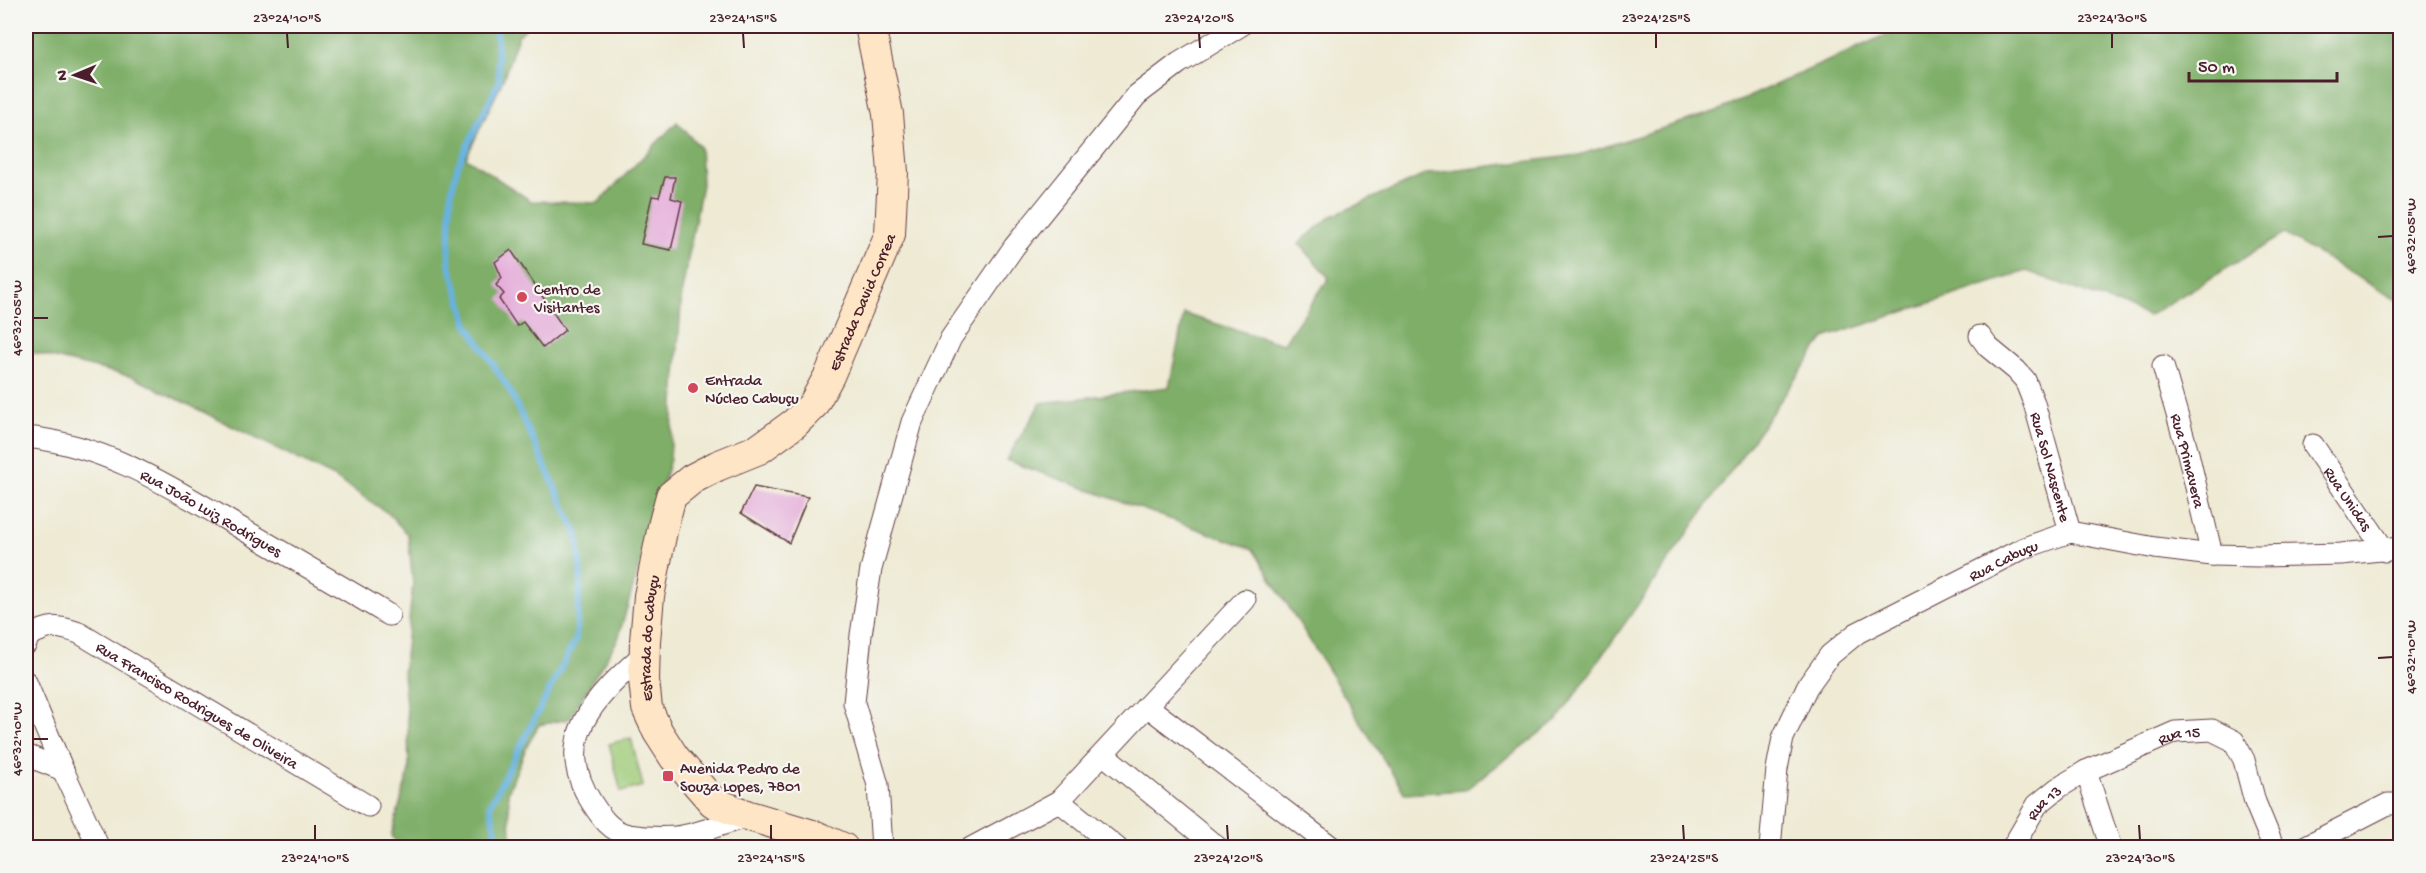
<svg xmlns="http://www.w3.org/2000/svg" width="2426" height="873" viewBox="0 0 2426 873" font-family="'Gochi Hand',sans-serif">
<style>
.green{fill:#9dca77;stroke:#747451;stroke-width:1.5}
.forest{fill:#7eae68;stroke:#64664a;stroke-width:1.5}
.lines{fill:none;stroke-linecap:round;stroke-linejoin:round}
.stream{stroke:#67b2df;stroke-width:6}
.building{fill:#e5afda}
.street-casing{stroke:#633d44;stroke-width:23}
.secondary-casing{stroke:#633d44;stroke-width:32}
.street{stroke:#fff;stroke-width:21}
.secondary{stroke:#fde5c5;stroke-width:30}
.ticks{fill:none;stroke:#4a1f2b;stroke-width:2}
.poi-dot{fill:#d1495b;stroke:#f6f6f2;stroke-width:2}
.labels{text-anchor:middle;stroke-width:4.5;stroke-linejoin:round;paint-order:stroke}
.poi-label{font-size:16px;fill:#4a1f2b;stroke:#f6f6f2;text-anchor:start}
.street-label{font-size:16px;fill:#4a1f2b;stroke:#f6f6f2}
.neatline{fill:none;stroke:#4a1f2b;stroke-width:2}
.ticks-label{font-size:15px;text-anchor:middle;fill:#4a1f2b}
</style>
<rect width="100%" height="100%" fill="#f6f6f2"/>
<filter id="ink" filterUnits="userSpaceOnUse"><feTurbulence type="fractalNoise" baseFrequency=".0167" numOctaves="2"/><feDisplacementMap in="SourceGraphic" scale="12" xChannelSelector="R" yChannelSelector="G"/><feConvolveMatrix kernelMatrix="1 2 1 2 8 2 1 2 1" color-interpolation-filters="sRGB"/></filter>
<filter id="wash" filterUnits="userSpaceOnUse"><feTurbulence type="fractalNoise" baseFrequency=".008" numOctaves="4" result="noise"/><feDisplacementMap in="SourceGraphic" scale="24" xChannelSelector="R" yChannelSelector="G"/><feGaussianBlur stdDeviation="1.35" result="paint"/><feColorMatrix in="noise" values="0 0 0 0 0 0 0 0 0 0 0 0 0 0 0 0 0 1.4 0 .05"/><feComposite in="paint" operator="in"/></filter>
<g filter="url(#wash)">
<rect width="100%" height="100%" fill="#eeead4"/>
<!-- green -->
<path class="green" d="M631,738L643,786L621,792L609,744Z"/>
<!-- forest -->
<path class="forest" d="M26,26H528L518,36L503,80L466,158L531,201L598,203L677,122L700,147L702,184L682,291L670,459L618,639L569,719L539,725L526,748L508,792L512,847H402L391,836L409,771L408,727L403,674L413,584L408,535L389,514L334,477L133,377L26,351Z
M1905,26H2400V302L2284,234L2148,316L2027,271L1824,338L1558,719L1465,790L1405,794L1253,549L1006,460L1041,403L1169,387L1184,314L1283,344L1329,278L1299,243L1330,217L1427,174L1579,155L1720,110Z"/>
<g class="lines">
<!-- stream -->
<path class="stream" d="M496,26L499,81L458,165L451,193L449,263L468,325L510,391L577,534L581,574L576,639L490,805L499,848"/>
</g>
<g id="blocks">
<!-- building -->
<path class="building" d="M665,177H675L671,198L682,201L671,250L641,244L652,196L659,197Z
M511,250L565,330L543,348L523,322L517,326L499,299L504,294L496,285L502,278L495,262Z
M754,487L808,497L789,543L741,513Z"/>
</g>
</g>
<g filter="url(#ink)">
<use href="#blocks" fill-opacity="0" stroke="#633d44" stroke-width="1.5"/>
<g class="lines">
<defs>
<g id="street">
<path id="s1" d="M1980,336L1988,347L2016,370L2025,380L2034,403L2070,532"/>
<path id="s2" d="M2163,366L2187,449L2212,555"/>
<path id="s3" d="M26,437C106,445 171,487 239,527C289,556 339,585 389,615"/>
<path id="s4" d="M2313,445L2385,551"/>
<path id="s5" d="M26,644L28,636C51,625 55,625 79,633L368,806"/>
<path d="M645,653C599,695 549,737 592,803C601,817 611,832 629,835C642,837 661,838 675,837C696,835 728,822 749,816"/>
<path d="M26,682L63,770L99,848"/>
<path d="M1147,706L1333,848"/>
<path d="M1103,754L1218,848"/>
<path d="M26,755L63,770"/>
<path d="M2086,771L2111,848"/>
<path d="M1059,801L1117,848"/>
<path d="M882,848L878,785L854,703L861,635L871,569L912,422L951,338L1014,247L1137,95L1179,63L1240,26"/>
<path d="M971,848L1059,801L1245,600"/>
<path id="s6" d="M1770,848L1777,769L1783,738L1807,687L1830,655L1857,633L2024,548L2070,532L2155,548L2212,555L2259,556L2341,554L2400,548"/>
<path id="s7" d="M2012,848L2037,805L2058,788L2086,771L2175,732L2212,730L2234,741L2244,760L2255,802L2274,848"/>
<path d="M2302,848L2388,804H2400"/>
</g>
<g id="secondary">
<path id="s8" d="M843,848L816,836L746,815L713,802L674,757L658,732L647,708L644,680L645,641L649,596L663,526L671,496L692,479L717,466L759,449L795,423L813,405L829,376L890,234L893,172L888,114L870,26"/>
</g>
</defs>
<!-- street casing -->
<use href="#street" class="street-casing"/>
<!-- secondary casing -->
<use href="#secondary" class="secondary-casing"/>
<!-- street -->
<use href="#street" class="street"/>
<!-- secondary -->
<use href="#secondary" class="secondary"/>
</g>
</g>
<!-- ticks -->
<path class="ticks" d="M287,33L288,48M743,33L744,48M1199,33L1200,48M1656,33V48M2112,33V48M2378,237L2393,236M33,318H48M2378,658L2393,657M33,739H48M315,825V840M771,825V840M1227,825L1228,840M1683,825L1684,840M2139,825L2140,840"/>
<!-- markers -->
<g class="poi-dot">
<circle cx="522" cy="297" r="6"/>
<circle cx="693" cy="388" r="6"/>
<rect x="662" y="770" width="12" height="12" rx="3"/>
</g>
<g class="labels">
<!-- poi labels -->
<g class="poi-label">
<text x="534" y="294">Centro de<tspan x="534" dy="18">Visitantes</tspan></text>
<text x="705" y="385">Entrada<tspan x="705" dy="18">Núcleo Cabuçu</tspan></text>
<text x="680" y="773">Avenida Pedro de<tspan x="680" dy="18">Souza Lopes, 7801</tspan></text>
</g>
<!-- street labels -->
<g class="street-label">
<text dy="6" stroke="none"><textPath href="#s8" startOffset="753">Estrada David Correa</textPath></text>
<text dy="6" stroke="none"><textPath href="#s2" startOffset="98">Rua Primavera</textPath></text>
<text dy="6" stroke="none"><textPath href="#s1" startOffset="154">Rua Sol Nascente</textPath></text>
<text dy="6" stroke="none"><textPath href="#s4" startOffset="64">Rua Unidas</textPath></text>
<text dy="6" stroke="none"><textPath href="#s3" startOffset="202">Rua João Luiz Rodrigues</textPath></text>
<text dy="6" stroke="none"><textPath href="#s6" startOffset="405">Rua Cabuçu</textPath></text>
<text dy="6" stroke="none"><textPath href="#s8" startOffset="324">Estrada do Cabuçu</textPath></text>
<text dy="6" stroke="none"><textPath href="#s5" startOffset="200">Rua Francisco Rodrigues de Oliveira</textPath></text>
<text dy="6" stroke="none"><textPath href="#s7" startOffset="210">Rua 15</textPath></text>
<text dy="6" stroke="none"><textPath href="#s7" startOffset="56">Rua 13</textPath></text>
</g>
</g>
<!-- margin -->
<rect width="2426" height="873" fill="none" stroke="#f6f6f2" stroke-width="66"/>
<!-- north arrow -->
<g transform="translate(75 75) rotate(268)" stroke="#f6f6f2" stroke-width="4.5" paint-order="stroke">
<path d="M0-4.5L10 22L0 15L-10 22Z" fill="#4a1f2b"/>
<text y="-9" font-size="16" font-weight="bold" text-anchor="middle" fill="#4a1f2b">N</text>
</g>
<!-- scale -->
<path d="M2189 72v9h148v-9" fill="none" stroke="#4a1f2b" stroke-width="3"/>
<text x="2198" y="72" font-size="18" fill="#4a1f2b" stroke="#f6f6f2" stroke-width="4.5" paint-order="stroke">50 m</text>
<rect x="33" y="33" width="2360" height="807" class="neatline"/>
<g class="ticks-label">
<text x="287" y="22">23°24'10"S</text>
<text x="743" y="22">23°24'15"S</text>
<text x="1199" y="22">23°24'20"S</text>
<text x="1656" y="22">23°24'25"S</text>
<text x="2112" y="22">23°24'30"S</text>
<text transform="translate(2410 236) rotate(-90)" y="5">46°32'05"W</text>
<text transform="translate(16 318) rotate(-90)" y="5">46°32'05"W</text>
<text transform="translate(2410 657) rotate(-90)" y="5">46°32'10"W</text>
<text transform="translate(16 739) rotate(-90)" y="5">46°32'10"W</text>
<text x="315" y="862">23°24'10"S</text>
<text x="771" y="862">23°24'15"S</text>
<text x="1228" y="862">23°24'20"S</text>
<text x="1684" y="862">23°24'25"S</text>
<text x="2140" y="862">23°24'30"S</text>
</g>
</svg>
